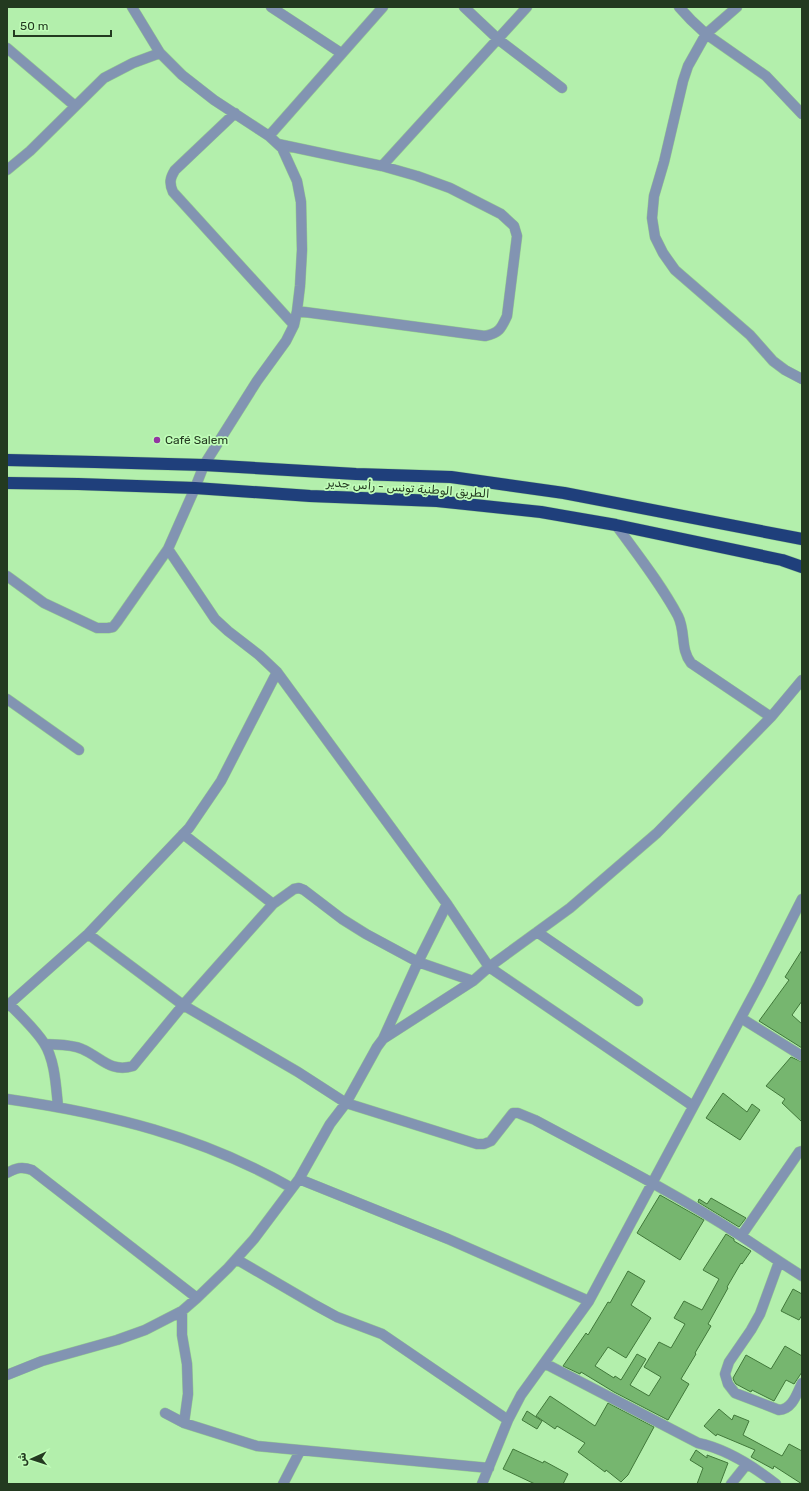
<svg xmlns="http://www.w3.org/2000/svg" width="809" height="1491" viewBox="0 0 809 1491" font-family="Rubik,Cairo,sans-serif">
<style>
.building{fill:#76b66f;stroke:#41783a}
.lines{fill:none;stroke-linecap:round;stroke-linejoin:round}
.minor-casing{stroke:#96cb90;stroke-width:11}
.highway-casing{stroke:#96cb90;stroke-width:13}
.minor{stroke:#8294b2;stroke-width:10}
.highway{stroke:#1f3f7b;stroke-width:12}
.poi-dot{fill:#9236a1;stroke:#c0fdb8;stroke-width:1.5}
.labels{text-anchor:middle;stroke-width:3.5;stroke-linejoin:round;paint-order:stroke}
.poi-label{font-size:12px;fill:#233a20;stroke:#c0fdb8;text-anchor:start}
.street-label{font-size:12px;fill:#233a20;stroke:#c0fdb8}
</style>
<rect width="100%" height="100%" fill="#b3efac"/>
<!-- building -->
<path class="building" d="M802,950V1001L792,1015L802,1024V1048L759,1021L789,980L785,977Z
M791,1057L802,1062V1122L782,1103L785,1099L766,1086Z
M723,1093L747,1112L752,1104L760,1110L740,1140L706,1118Z
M660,1195L704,1220L680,1260L637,1233Z
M711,1198L746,1218L739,1227L698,1202L699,1199L707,1204Z
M726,1234L734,1239V1241L751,1251L742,1264L741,1263L727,1287L728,1288L708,1324L711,1326L695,1353L696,1354L681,1379L689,1384L668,1420L614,1392L581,1372L580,1374L563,1366L586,1333L588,1335L608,1302L610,1303L628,1271L645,1281L631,1305L651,1318L626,1358L608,1347L595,1366L614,1378L615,1376L621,1380L637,1354L646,1359L630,1385L649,1396L661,1377L644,1367L659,1342L671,1348L685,1324L674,1318L684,1301L702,1310L719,1279L703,1270Z
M793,1289L802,1294V1315L799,1320L781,1311Z
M785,1346L802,1356V1372L794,1384L786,1380L774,1401L752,1390L751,1392L736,1384L734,1381L733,1378L746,1355L771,1369Z
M550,1396L595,1426L608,1403L654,1427L628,1475L621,1482L606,1470L605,1472L578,1452L585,1443L557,1426L555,1429L536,1416Z
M719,1409L732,1420L734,1415L749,1421L743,1435L782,1456L789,1444L802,1451V1484L774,1466L773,1469L751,1457L755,1450L717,1434L716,1436L704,1426Z
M527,1411L542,1421L537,1429L522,1420Z
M513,1449L543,1463L544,1461L568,1474L563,1484H535L503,1469Z
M696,1450L707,1458V1455L728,1463L720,1484H697L703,1468L690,1460Z"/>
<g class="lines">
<defs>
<path id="minor" d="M271,7L341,53
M464,7L499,40L562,88
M679,7L691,20L706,34L766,76L802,114
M737,7L706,34L688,66L683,81L664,162L654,196L652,218L655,237L663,253L675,270L750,335L773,361L785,370L802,379
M7,48L75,106
M235,113L175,170C170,178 169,183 173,192L294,325
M269,136L383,7
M278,144L382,166L417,176L450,188L501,214L514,226L517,236L507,316C501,329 499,333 485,336L297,311
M382,166L527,7
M7,170L30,151L104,78L133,63L160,53
M616,525C637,554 661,584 678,616C686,632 680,649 691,663L771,717
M168,549L215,619L228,631L259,655L277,672L447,904L489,967L693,1106
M7,576L44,603L97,628H108L113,627L117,622L168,549L195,488L204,465L257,381L286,341L294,325L297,311L300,286L302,250L301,202L297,181L282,148L269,136L214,100L182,75L160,53L132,7
M7,699L79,750
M183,834L273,904
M537,932L638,1001
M88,934L183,1005L298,1072L346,1103L477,1144H484L491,1141L513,1113H518L535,1120C604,1157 675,1193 741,1236C761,1249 781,1263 802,1276
M9,1004C21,1016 35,1029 44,1043C55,1060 56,1087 58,1106
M7,1006L88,934L189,828L221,781L277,672
M741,1018L802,1056
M383,1039L418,962L447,904
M45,1044C57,1045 71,1044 82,1049C101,1057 110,1073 133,1066L183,1005L273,904L294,889L299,888L304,890L342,919L366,934L418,962L473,981
M7,1099C110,1114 201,1136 292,1188
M7,1173C16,1168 22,1166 32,1170L197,1298
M299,1179L448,1239L589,1301
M741,1236L799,1152L802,1151
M236,1259L315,1305L337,1317L382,1334L508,1420
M779,1262L760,1314L751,1330L729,1362L725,1374L728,1384L735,1393L779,1410C793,1409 797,1393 802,1383
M182,1311V1335L187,1364L188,1394L184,1423
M544,1363L698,1443C727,1449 753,1466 776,1484
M7,1375L42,1361L117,1340L145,1330L182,1311L197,1298L228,1268L254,1239L299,1179L330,1124L346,1103L377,1047L383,1039L473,981L489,967L570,908L657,833L771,717L802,680
M165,1413L184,1423L257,1446L489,1468
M283,1484L300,1451
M482,1484L508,1420L521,1395L589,1301L759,984L802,899
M731,1484L747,1464"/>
<path id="highway" d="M7,460L95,462L204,465L356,474L451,477L564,493L802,539
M7,483L78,484L195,488L310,496L437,501L541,512L616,525L782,560L802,567"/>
</defs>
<!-- minor casing -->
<use href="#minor" class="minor-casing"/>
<!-- highway casing -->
<use href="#highway" class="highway-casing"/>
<!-- minor -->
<use href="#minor" class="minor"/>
<!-- highway -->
<use href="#highway" class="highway"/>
</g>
<!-- markers -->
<circle class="poi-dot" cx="157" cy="440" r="4"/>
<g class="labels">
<!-- poi labels -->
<g class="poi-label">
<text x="165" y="444">Café Salem</text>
</g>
<!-- street labels -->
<g class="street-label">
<text transform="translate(408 488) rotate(4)" y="4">الطريق الوطنية تونس - رأس جدير</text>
</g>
</g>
<!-- border -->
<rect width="809" height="1491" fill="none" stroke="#233a20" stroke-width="16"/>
<!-- north arrow -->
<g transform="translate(32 1459) rotate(267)" stroke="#c0fdb8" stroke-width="3" paint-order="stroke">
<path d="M0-3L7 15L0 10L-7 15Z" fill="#233a20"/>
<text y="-6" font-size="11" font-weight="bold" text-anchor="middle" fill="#233a20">ش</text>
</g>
<!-- scale -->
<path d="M14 30v6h97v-6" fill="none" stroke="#233a20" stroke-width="2"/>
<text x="20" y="30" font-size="12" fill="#233a20" stroke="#c0fdb8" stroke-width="3" paint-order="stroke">50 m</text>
</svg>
